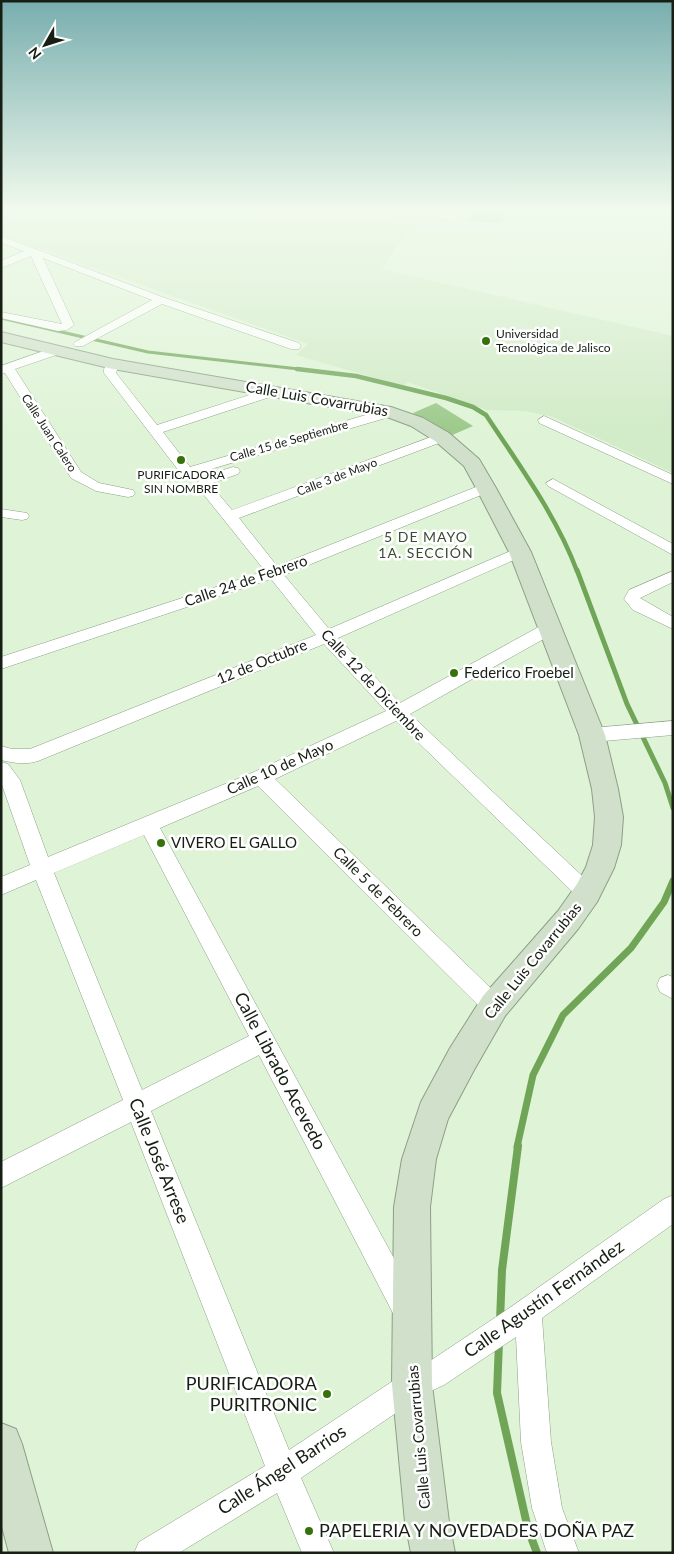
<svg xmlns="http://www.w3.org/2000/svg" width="674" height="1554" viewBox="0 0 674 1554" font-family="Lato,sans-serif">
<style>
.built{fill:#d2ebc8}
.green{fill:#9eca8c}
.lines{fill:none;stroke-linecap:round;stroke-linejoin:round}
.stream-far4{stroke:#70a558;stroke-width:3}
.stream-far3{stroke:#70a558;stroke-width:4.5}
.stream-far2{stroke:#70a558;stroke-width:5}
.stream-far1{stroke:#70a558;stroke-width:7}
.stream{stroke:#70a558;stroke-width:8}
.street-casing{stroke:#8c9f85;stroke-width:1}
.secondary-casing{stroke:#8c9f85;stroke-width:2}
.street{fill:#fff;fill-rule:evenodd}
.secondary{fill:#d1e0cb;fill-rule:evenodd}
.poi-dot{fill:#35730a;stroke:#fff;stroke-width:2}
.labels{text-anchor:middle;stroke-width:5;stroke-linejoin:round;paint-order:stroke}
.far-poi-label{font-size:12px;fill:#171f14;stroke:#fff;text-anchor:start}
.far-street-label{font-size:12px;fill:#171f14;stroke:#fff}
.far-neighbourhood-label{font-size:14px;letter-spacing:1px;fill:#3a4b33;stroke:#fff}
.street-label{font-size:15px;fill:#171f14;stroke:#fff}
.poi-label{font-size:15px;fill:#171f14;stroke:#fff;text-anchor:start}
.near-street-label{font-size:18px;fill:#171f14;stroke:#fff}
.near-poi-label{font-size:18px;fill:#171f14;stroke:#fff;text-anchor:end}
</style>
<rect width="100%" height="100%" fill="#dff4d7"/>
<!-- built -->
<path class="built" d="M1,211H310L411,226L381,269L673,336V473L553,417L525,411L487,410L408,382L403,386L296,355L308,344L1,235Z"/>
<!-- green -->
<path class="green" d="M475,211H509L500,223L467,221Z
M436,403L473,426L450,436L413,413Z"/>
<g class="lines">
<!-- stream-far4 -->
<path class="stream-far4" d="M1,318L148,352L308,370"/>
<!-- stream-far3 -->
<path class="stream-far3" d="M297,369L356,376L446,398L473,407L486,415C519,465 556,515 577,571"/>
<!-- stream-far2 -->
<path class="stream-far2" d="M577,570L627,704L665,783L673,808"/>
<!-- stream-far1 -->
<path class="stream-far1" d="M517,1147L533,1075L563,1015L631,948L664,902L673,881"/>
<!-- stream -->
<path class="stream" d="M500,1321L502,1270L518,1146
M499,1342L497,1393L528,1529L537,1553"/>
<defs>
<path id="street" d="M400,211C417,211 434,213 450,214C457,214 464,211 471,211L455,220L405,214Z
M1,236L165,298L299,343L301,346L299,349H291L162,304L83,346H75L73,344L75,342L152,300L43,258L74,325L67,330L58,331L1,318V312L62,324L31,256L1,268V261L24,251L1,243Z
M55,347L59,348L61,351L59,354L15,369L81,472L99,483L133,490L135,493L133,496L128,497L96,491L71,478L5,373L1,374V366Z
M113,360L119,364L116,373L157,425L271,388H279L281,391L279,394L163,432L190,467L386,409H396L397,412L396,415L187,476L182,475L104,373V369L109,361Z
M544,416L673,475V484L539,423L538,420Z
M442,433L447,434L449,437L447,440L239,518L277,566L481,485H491L493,488L491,491L284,575L329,629L515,549H525L528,552L525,555L338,638L400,703L544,624L550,623L556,624L558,628L556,632L410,714L594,887L597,893L594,899L587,902L580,899L396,721L275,779L502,999L505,1006L502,1013L494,1016L486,1013L258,786L160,828L415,1297L419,1307L415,1317L405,1321L395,1317L259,1055L151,1111L289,1450L402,1375L424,1365L505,1311L664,1199L673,1195V1224L542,1318L551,1442L562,1508L579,1553H547L532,1508L521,1442L516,1337L444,1385L422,1395L301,1478L334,1553H302L277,1493L179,1553H134L139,1542L265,1466L131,1122L1,1188V1162L123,1100L36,880L1,895V877L30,865L1,782V762L8,764L20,780L48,857L254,772L386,711L324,644L38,761C26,765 13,763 1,760V746L12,749H30L316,635L271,579L1,669V657L265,571L196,485L201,477L233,467L238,468L240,471L238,474L210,484L232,510ZM144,835L249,1036L142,1090L54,873Z
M553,479L673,544V555L548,486L546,483Z
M1,509L27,513L29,516L27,519L22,520L1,517Z
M673,571V582L640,598L673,617V629L633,610L624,599L629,590Z
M673,721V735L592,742L586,740L583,735L586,730L592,728Z
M668,975L673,977V999L660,992L657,985L660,978Z"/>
<path id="secondary" d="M1,332L113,359L391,407L423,418L449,433L479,459L496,488L531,552L605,735L618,789L623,817L621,845L614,868L597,902L578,929L505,1016L474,1070L448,1119L436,1159L430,1207L432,1385L449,1522L455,1553H411L405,1522L392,1385L394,1207L402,1159L421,1102L450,1048L483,996L558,911L577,884L586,867L593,845L595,817L592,789L579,735L509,552L476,488L464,466L435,441L411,426L387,417L113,369L1,342Z
M1,1423L16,1429L22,1444L53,1553H9L1,1523Z"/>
</defs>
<!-- street casing -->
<use href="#street" class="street-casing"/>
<!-- secondary casing -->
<use href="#secondary" class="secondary-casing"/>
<!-- street -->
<use href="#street" class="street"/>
<!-- secondary -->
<use href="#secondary" class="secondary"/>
</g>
<!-- sky -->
<linearGradient id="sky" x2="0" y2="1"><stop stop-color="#78aeae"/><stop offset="0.49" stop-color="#f1faed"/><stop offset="1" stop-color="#f1faed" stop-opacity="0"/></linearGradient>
<rect width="674" height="429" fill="url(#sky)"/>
<!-- markers -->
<g class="poi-dot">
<circle cx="486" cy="341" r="5"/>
<circle cx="181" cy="460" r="5"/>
<circle cx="454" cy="673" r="5"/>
<circle cx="161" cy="843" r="5"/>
<circle cx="327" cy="1394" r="5"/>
<circle cx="309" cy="1531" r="5"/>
</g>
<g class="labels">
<!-- far-poi labels -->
<g class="far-poi-label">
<text x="496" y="338">Universidad<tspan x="496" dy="14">Tecnológica de Jalisco</tspan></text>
<text x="181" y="479" text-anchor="middle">PURIFICADORA<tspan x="181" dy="14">SIN NOMBRE</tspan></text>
</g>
<!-- far-street labels -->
<g class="far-street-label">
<text transform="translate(49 433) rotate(57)" y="4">Calle Juan Calero</text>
<text transform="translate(289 441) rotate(-16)" y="4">Calle 15 de Septiembre</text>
<text transform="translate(337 477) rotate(-21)" y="4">Calle 3 de Mayo</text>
</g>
<!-- far-neighbourhood labels -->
<g class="far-neighbourhood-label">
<text x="426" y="542">5 DE MAYO<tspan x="426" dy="16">1A. SECCIÓN</tspan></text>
</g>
<!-- street labels -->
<g class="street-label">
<text transform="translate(317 399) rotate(10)" y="5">Calle Luis Covarrubias</text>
<text transform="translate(246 581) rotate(-19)" y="5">Calle 24 de Febrero</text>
<text transform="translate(262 662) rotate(-22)" y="5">12 de Octubre</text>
<text transform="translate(373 685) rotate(47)" y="5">Calle 12 de Diciembre</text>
<text transform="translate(280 767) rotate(-24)" y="5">Calle 10 de Mayo</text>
<text transform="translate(378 892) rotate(45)" y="5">Calle 5 de Febrero</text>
<text transform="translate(533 961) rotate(-51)" y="5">Calle Luis Covarrubias</text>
<text transform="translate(419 1437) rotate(-95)" y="5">Calle Luis Covarrubias</text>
</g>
<!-- poi labels -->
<g class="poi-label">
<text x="464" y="678">Federico Froebel</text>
<text x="171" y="848">VIVERO EL GALLO</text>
</g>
<!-- near-street labels -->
<g class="near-street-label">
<text transform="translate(280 1071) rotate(62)" y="6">Calle Librado Acevedo</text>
<text transform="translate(159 1161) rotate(68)" y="6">Calle José Arrese</text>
<text transform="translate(544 1299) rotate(-35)" y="6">Calle Agustín Fernández</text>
<text transform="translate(282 1470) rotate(-33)" y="6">Calle Ángel Barrios</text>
</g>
<!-- near-poi labels -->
<g class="near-poi-label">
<text x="317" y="1390">PURIFICADORA<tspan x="317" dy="21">PURITRONIC</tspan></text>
<text x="319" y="1537" text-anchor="start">PAPELERIA Y NOVEDADES DOÑA PAZ</text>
</g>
</g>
<!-- border -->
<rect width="674" height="1554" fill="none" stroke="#171f14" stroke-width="5"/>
<!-- north arrow -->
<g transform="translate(45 45) rotate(231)" stroke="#ffffff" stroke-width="4" paint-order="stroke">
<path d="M0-4L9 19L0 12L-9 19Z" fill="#171f14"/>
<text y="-8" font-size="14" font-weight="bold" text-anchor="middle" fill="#171f14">N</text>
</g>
</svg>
